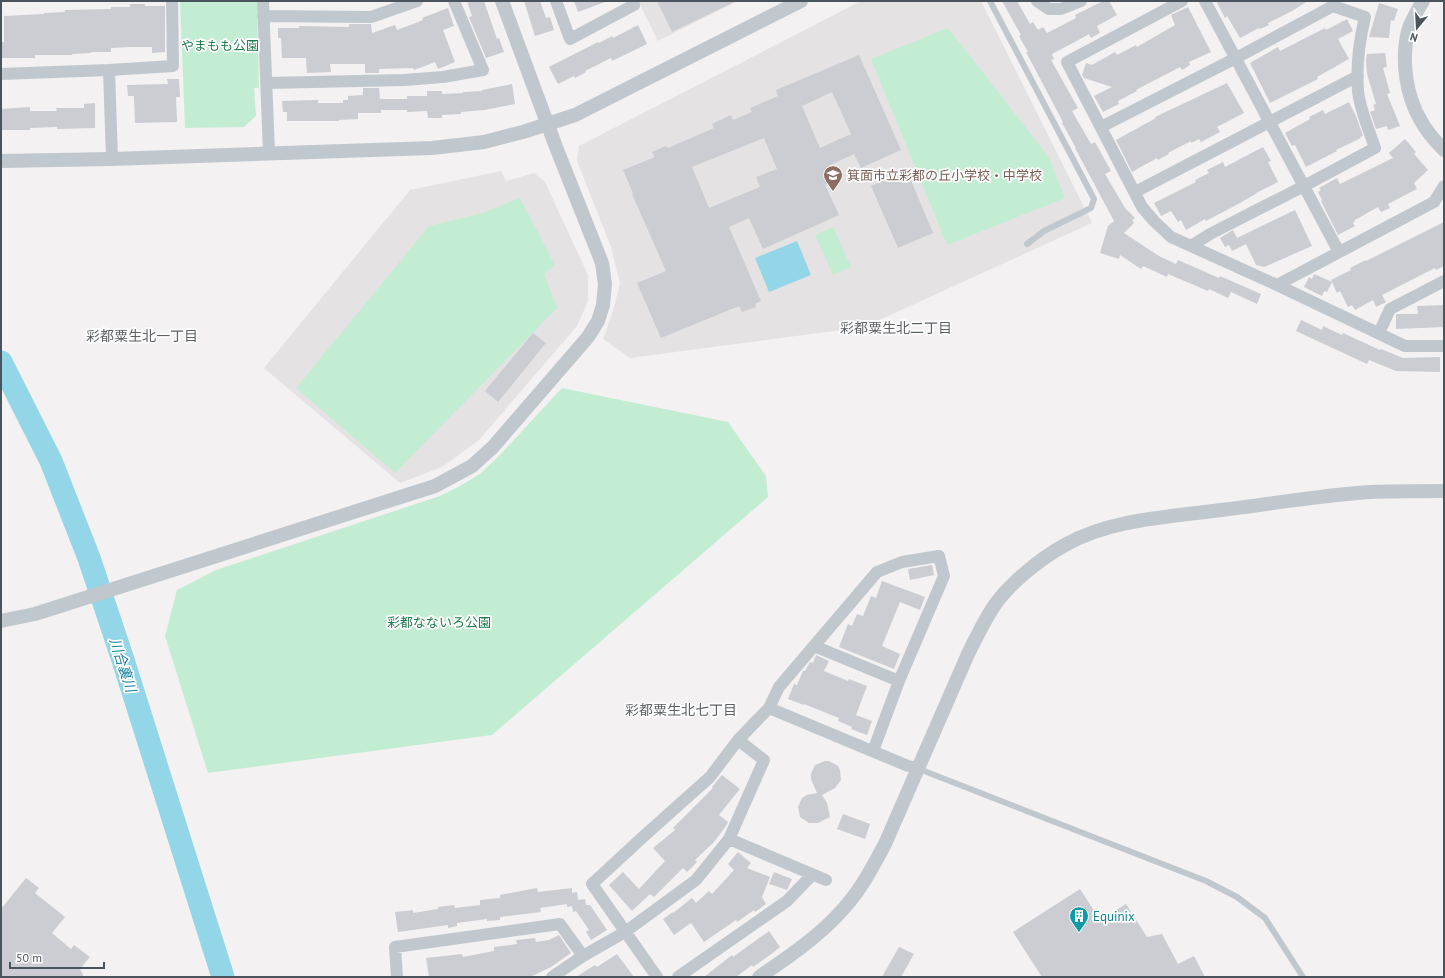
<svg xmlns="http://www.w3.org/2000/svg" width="1445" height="978" viewBox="0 0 1445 978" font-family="'PT Sans','Noto Sans JP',sans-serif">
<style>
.education{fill:#e4e2e2}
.green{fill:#c3edd3}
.water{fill:#93d6e7}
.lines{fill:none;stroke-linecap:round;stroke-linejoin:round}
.river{stroke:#93d6e7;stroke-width:23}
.building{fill:#cbcdd3;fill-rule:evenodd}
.service{stroke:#c0c8ce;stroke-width:6}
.minor{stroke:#c0c8ce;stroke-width:12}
.tertiary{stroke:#c0c8ce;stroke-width:14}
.labels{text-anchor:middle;stroke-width:3.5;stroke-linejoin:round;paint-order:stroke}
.park-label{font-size:13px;fill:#1e7b4c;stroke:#fff}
.education-label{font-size:13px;fill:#785e54;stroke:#fff;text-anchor:start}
.culture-label{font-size:13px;fill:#0d838f;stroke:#fff;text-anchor:start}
.neighbourhood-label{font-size:14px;fill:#5e6165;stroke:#fff}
.water-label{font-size:14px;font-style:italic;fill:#16819c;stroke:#fff}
</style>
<rect width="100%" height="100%" fill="#f3f1f1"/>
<!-- education -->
<path class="education" d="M638,1H738L658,41Z
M861,1H981L1092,223L864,327L630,358L603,339L613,311L620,283L611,247L577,161L579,146Z
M501,171L506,181L534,173L545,182L588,275V301L577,326L479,440L442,467L400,483L264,368L410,190Z"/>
<!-- green -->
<path class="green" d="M180,1H257L259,88H254L256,116L244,127L185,128Z
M948,28L1048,156L1065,198L947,245L871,59Z
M520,198L555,265L544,274L557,308L395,473L296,388L429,226L483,213Z
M833,227L851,267L833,275L815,235Z
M562,388L728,422L766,476L768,497L492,735L208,773L165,636L177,590L216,570L440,496L460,486L480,474L499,456Z"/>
<!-- water -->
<path class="water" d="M797,241L811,275L769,292L755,258Z"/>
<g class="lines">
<!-- river -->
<path class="river" d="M1,362L51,461L89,558L123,660L223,977"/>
</g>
<!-- building -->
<path class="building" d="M467,1H484L497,39L499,38L504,52L486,58L469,17L472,16Z
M524,1H540L546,18L550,17L554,30L535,36Z
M574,1H605V2L578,12Z
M657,1H736L672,32Z
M1002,1H1017L1030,24L1033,22L1038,30L1043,27L1047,33L1076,18L1075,15L1103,1H1109L1117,15L1097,26L1100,33L1091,38L1089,34L1084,37L1052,54L1054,59L1051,60L1078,108L1072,111L1091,144L1095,142L1111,171L1105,174L1125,208L1135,218L1132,220L1134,223L1124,233L1159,256L1176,264L1178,260L1219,278L1220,276L1261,294L1257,304L1231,292L1228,298L1209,289L1208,291L1168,274L1167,277L1143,266L1141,269L1120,255L1119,259L1100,253L1108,226L1114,221L1075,148H1076L1062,123L1063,122L1026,52H1028L1019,36L1021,35Z
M1216,1H1308L1292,11L1268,23L1269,25L1260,29L1259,28L1240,38L1227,16L1225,18Z
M1379,3L1398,9L1394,21L1391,20L1389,38L1369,37Z
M130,4H145V6H165V52L152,53V47H130L111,48V52H91V53L72,54V55H35V58H2V42H4V16L44,14V13L65,12V10L111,9V7H130Z
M1188,7L1211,52L1189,62L1190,65L1182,70L1180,67L1136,90L1137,91L1118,101L1119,104L1103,112L1094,96L1112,87L1084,78L1082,75L1086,63L1092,65L1115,52L1117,55L1136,45L1137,47L1175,25L1171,15Z
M448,8L454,26L443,30L455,62L438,69L435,62L414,70L413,68L379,69V73H365V64H330L331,72L307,73L306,58H282L281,38H278V28H299V26L349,27V24H371L372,33L395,25L397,30L418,22L423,20L422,18Z
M1347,19L1353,31L1338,39L1349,59L1317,77L1318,79L1270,103L1250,63L1278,47L1280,51L1325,28L1326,30Z
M638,25L647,44L612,61L611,58L585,71L586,72L575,78L574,76L558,84L549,67L598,42L599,43L612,36L613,38Z
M1385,53L1387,67L1383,68L1390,93L1387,94L1400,126L1388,130L1387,126L1376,129L1370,112L1375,110L1373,105L1376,104L1367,74L1366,60L1367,54Z
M859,55L901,150L861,168L854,154L828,166L835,181L825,185L839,215L763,249L749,218L729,227L761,301L755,304L756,307L742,312L739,306L661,338L637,283L666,271L632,194L633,193L623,170L655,157L652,152L666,146L668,148L714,128L712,124L731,115L733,120L752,112L750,108L778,96L776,90ZM832,92L851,134L820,148L802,106ZM764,138L777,169L756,177L760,187L709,208L692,167Z
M167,79H179L180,97H176L177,122L135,123L134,96H128L127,85L168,84Z
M1227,83L1244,113L1217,127L1220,132L1201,142L1199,139L1191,143V141L1168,153L1169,154L1158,160L1157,158L1132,172L1116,140L1156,118L1155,117Z
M512,84L515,104L484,110L461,112V114L442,115V118H428L427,111L407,112V110H381V113H358V119L339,120V121H287V112H283L282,101L318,100V103H343V100H348V96L363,95V88H379L380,99H407V96H427V91H442V94L463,93V92L482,91V90Z
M1349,102L1356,116L1363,136L1360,137L1361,138L1336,150L1337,151L1306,167L1295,145L1292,146L1285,133L1310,119L1309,117L1323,110L1325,114Z
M95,103V128L57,129V127L30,128V130H1V109L30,107V111H57L56,108H84V104Z
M1405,139L1416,152L1414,154L1428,170L1414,183L1417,189L1388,204L1390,208L1381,212L1378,207L1355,220V221L1353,223L1355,226L1338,235L1321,201L1322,200L1318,192L1321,190L1319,188L1337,178L1340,184L1393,158L1389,153Z
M1263,147L1271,161L1268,162L1278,182L1256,193H1257L1240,203L1206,221L1205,219L1186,230L1181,220L1178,222L1171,211L1161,216L1154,203L1196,182L1195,180L1209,173L1207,170L1223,162L1225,167Z
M907,171L933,233L898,248L871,186Z
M1295,210L1312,246L1264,267L1256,265L1246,244L1232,251L1229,245L1225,247L1220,238L1233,230L1237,238Z
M1444,222V266L1436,270L1435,268L1382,295L1386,302L1376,307L1373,300L1355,310L1352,305L1348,307L1340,291L1337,293L1331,280L1351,270L1350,268L1366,260V261Z
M1314,274L1332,282L1327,292L1324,291L1322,296L1304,287L1309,277L1312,279Z
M1444,305V327L1396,329V315L1397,314H1418L1417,306Z
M1301,320L1322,330L1323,326L1342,335L1343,333L1380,350L1381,349L1403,358L1440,357V372L1396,371L1369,360L1367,364L1296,331Z
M533,333L546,343L498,402L485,391Z
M932,565L934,575L910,580L908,569Z
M882,581L925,597L920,610L900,602L882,646L900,654L894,669L839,647L848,624L852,626L857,614L863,616L871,596L876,598Z
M816,655L829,661L824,671L848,681L849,679L867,686L856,715L872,721L867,735L851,729L852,727L838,721L839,718L804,704V705L788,699L794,684L797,685L803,671H805L810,662L813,663Z
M825,761H829L838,766L840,770L841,780L835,788L822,795L827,803L830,817L818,823H809L800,817L798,807L802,798L807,795L817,793L811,779V774L815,765Z
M722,775L740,789L719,815L728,822L726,826L714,842L695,860L697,862L687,872L683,868L654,897L650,894L632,911L609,885L623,872L639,889L665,861L653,848L675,830L673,828L713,788L712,787Z
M843,814L870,824L865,839L837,829Z
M738,852L751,863L747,868L770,877L762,897L766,904L755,912L754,910L737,922L736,920L704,942L691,923L674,935L663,919L673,912V913L692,898L696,903L709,891L712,894L734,870L728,864Z
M774,872L792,879L787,890L769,884Z
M26,878L39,888L35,893L65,917L52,933L71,949L74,945L90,957L80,969L84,977H1V909Z
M537,888L538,892L572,888V893L577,892L578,900L585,899L586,905H590L607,930L591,940L586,932L589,930L576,911L573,912L572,906L567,907V904L540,908L541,912L500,917V920L487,921V919L457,923V926L448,928V925L398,932L395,912L413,910V913L438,909V907L454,905L455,908L480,905V900L500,898V895Z
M1080,889L1100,920L1126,904L1147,937L1162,934L1178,964L1194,956L1205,977H1042L1013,932Z
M769,931L780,947L770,955L753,967L752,965L736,977H704L732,955L733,957Z
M559,935L571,953L551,967L530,977H429L426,958L462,954L463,957L494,951V947L517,944L516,940L535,938L536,942L549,940Z
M899,947L914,954L901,977H882Z
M617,954L634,977H576L595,965L597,967Z"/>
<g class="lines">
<!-- service -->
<path class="service" d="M990,1L1094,199L1091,208L1044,231L1027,244
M919,769L1206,881L1237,897L1265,918L1303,977"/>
<!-- minor -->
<path class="minor" d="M263,1L269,153
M556,1L570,39L634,5L633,1
M1037,1L1049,9H1061L1081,1
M1182,1L1067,62L1142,207L1154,221L1171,237L1277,285L1405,346H1444
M1205,1L1339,252
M263,16L371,17L417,1
M109,70L173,66L172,1
M1,74L109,70L112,159
M267,83L404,80L443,77L483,70L454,1
M1101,127L1236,58L1333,6L1365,17C1359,42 1356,66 1358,91C1360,110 1369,130 1375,148L1304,186L1210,234L1191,246
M1135,192L1358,76
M1277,285L1434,202L1444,186
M1379,333L1390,309L1444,281
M814,646L899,681
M769,708L908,766L917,768
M729,839L826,880
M397,977L395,947L560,924L583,956
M552,977L583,956L625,932L696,880L729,839L764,760L738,740
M657,977L592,884L644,836L710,777L738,740L769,708L779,687L877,572L902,562L939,556L944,576L899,681L873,751
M678,977L787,901L812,875"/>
<!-- tertiary -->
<path class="tertiary" d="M1423,1C1417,11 1411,21 1408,31C1401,60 1406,96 1421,121C1427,132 1435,141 1444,150
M1,161L112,159L432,148L484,142L523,132L575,115L801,1
M1,621L35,614L435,486L472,466L493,447L588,337L598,321L603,305L605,284L602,263L556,147L502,1
M759,977C790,956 821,935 845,907C862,888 873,866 885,844L968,654C976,638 984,621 994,606C1010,583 1041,558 1065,545C1111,519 1169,517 1221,510C1271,504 1321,495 1371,492C1395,491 1420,491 1444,491"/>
</g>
<!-- icons -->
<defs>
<symbol id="school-pin" viewBox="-11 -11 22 30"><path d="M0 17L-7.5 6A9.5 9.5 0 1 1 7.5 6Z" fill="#8d6e63" stroke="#fff"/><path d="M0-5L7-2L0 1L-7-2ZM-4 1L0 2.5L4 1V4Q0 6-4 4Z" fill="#fff"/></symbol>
<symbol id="building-pin" viewBox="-11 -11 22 30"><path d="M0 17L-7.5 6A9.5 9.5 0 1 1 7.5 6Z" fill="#0f9aa8" stroke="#fff"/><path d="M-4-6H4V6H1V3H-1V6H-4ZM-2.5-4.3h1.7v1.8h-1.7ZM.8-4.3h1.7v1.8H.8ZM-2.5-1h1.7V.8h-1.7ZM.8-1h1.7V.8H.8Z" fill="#fff"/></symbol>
</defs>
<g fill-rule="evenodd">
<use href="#school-pin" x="822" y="164" width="22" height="30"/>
<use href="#building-pin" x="1068" y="905" width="22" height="30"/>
</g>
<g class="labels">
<!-- park labels -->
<g class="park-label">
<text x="220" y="50">やまもも公園</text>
<text x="439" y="627">彩都なないろ公園</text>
</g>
<!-- education labels -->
<g class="education-label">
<text x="847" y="180">箕面市立彩都の丘小学校・中学校</text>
</g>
<!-- culture labels -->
<g class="culture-label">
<text x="1093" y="921">Equinix</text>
</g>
<!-- neighbourhood labels -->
<g class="neighbourhood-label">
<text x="896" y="333">彩都粟生北二丁目</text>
<text x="142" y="341">彩都粟生北一丁目</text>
<text x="681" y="715">彩都粟生北七丁目</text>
</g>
<!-- water labels -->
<g class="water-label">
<text transform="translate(123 665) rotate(72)" y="5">川合裏川</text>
</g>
</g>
<!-- border -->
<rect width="1445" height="978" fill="none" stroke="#4a545d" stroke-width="4"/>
<!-- north arrow -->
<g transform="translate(1417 28) rotate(198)" stroke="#ffffff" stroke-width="3" paint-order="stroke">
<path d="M0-3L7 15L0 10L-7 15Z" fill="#4a545d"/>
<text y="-6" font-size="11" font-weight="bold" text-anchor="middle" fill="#4a545d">N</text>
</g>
<!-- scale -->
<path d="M10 962v6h94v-6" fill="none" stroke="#4a545d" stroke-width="2"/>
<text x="16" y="962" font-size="12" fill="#4a545d" stroke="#ffffff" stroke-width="3" paint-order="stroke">50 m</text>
</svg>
